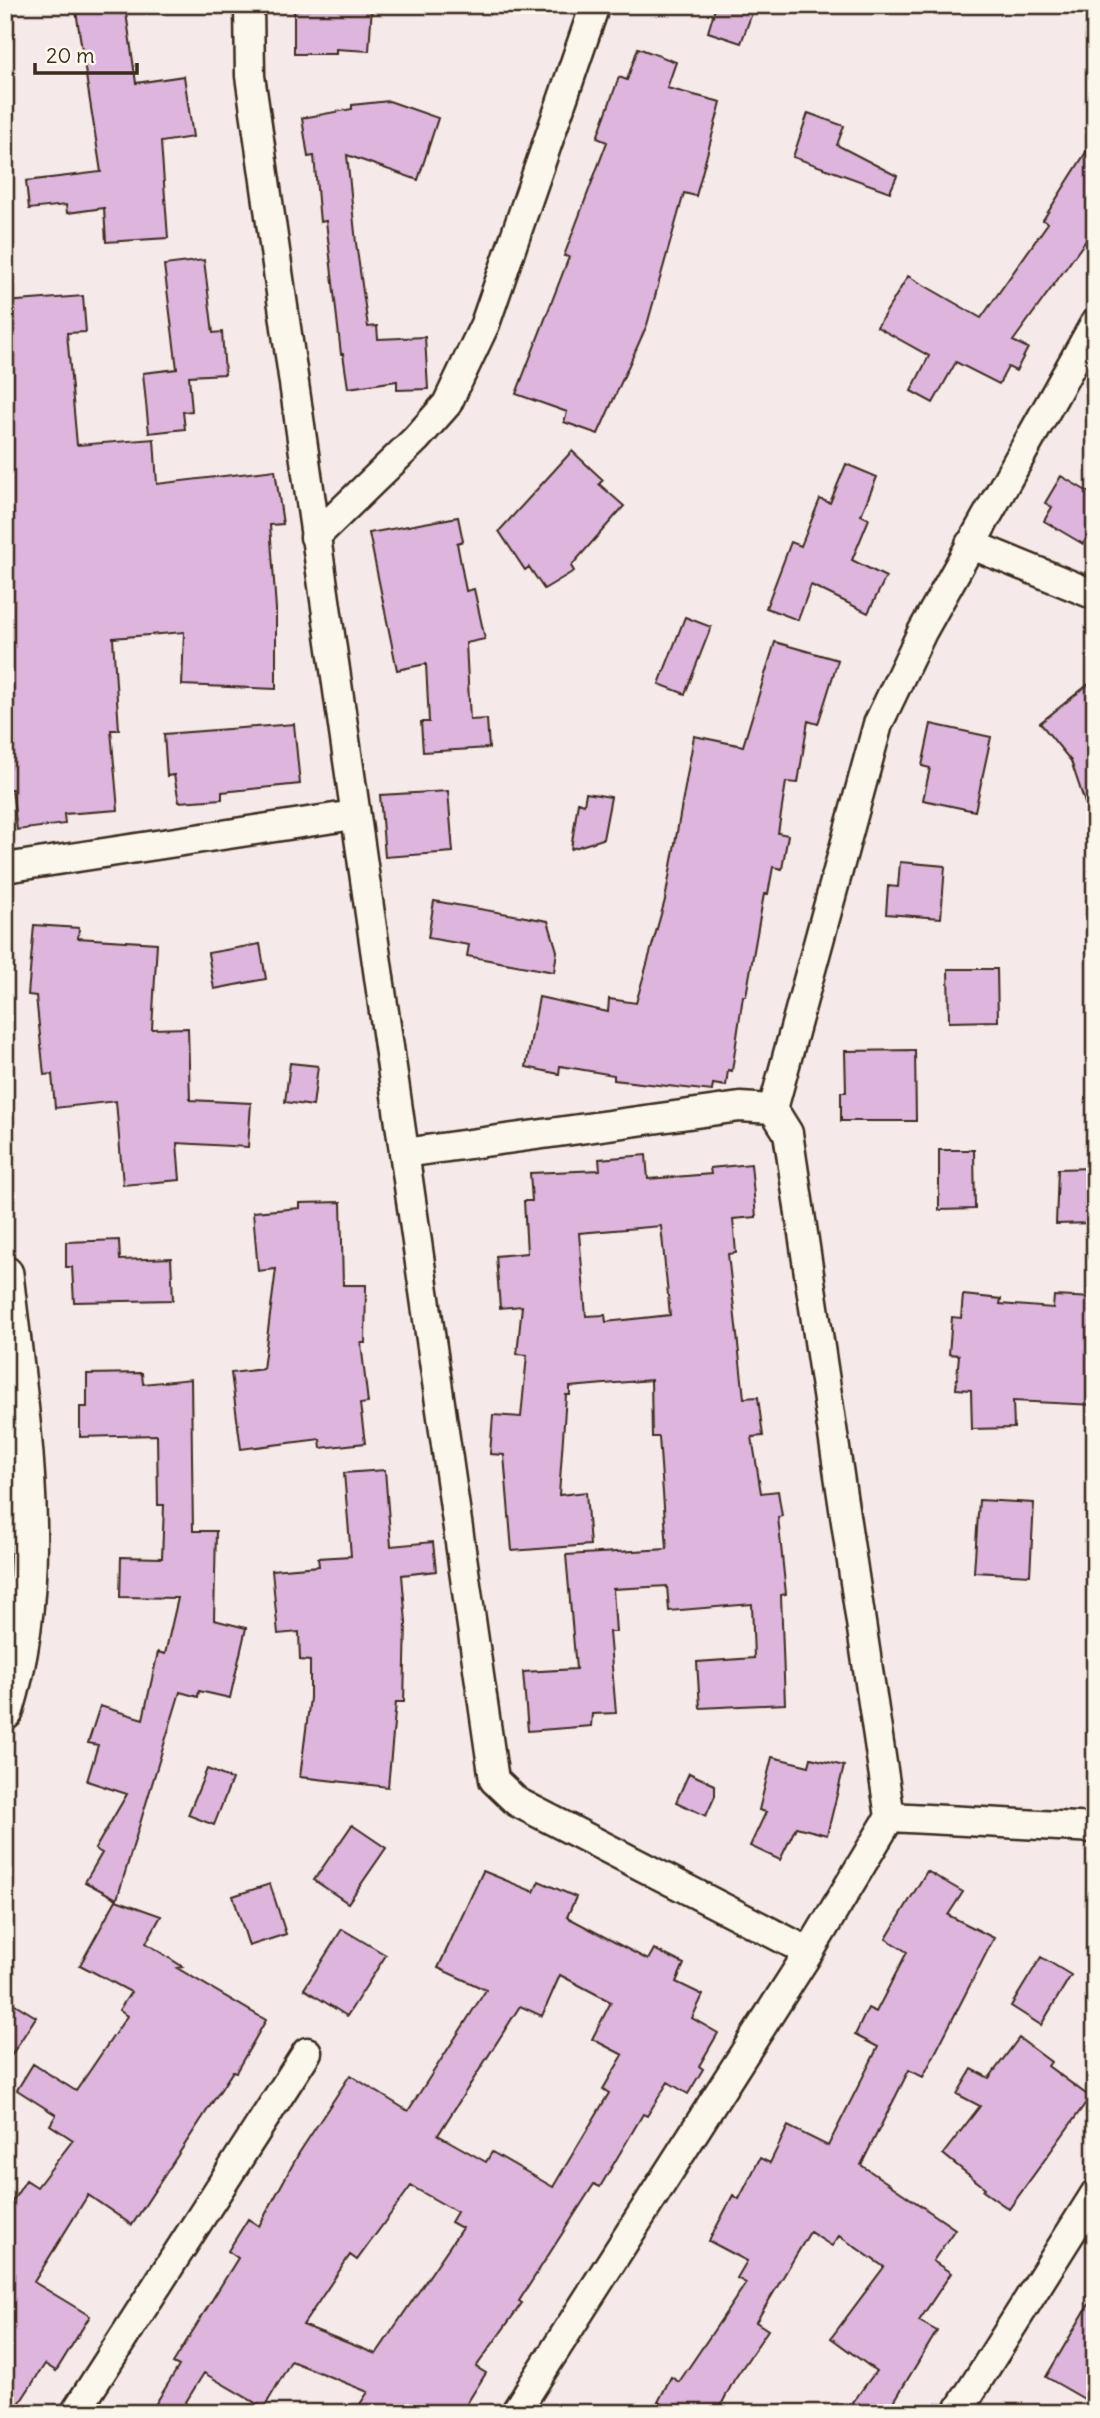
<svg xmlns="http://www.w3.org/2000/svg" width="1100" height="2418" viewBox="0 0 1100 2418" font-family="Delius,sans-serif">
<style>
.building{fill:#deb5dd;stroke:#3b2a1e;stroke-width:2;fill-rule:evenodd}
.lines{fill:none;stroke-linecap:round;stroke-linejoin:round}
.minor-casing{stroke:#3b2a1e;stroke-width:33}
.tertiary-casing{stroke:#3b2a1e;stroke-width:40}
.minor{stroke:#fbf7ec;stroke-width:28}
.tertiary{stroke:#fbf7ec;stroke-width:35}
</style>
<rect width="100%" height="100%" fill="#f5eae9"/>
<filter id="ink" filterUnits="userSpaceOnUse"><feTurbulence type="fractalNoise" baseFrequency=".0143" numOctaves="2"/><feDisplacementMap in="SourceGraphic" scale="14" xChannelSelector="R" yChannelSelector="G"/><feConvolveMatrix kernelMatrix="1 2 1 2 8 2 1 2 1" color-interpolation-filters="sRGB"/></filter>
<g filter="url(#ink)">
<!-- building -->
<path class="building" d="M125,5L136,83L184,76L193,137L161,142L168,238L106,242L104,208L67,213L66,205L29,209L26,181L101,172L76,11Z
M294,5H372L369,51L336,49V54H294Z
M716,5H755L741,43L708,32Z
M638,48L676,62L667,88L721,102L696,196L684,193L647,325L598,434L564,422L567,412L516,394L569,257L564,256L607,142L597,138L619,77L627,80Z
M389,101L438,118L418,180L347,155L356,243L368,327L377,326L378,339L425,337L428,389L397,390V381L348,388L343,354H341L326,221L320,222L314,156L308,157L302,118L352,109V105Z
M808,113L844,126L837,145L897,176L890,192L793,157Z
M1095,138V228L1013,341L1028,348L1016,371L1008,367L999,384L956,362L933,403L911,391L929,356L877,327L908,276L981,318L1048,223L1043,220Z
M204,260L213,333L222,332L225,374L189,376L192,411L183,412L185,429L149,433L143,373L177,369L164,265Z
M83,296L86,332L67,333L77,445L154,439L157,484L275,470L283,524L270,525L276,609V689L182,685L184,632L113,638L119,730H111L118,810L64,814L65,824L17,830L12,789L5,790V302Z
M572,451L603,480L599,484L624,506L571,566L574,571L544,589L529,567L525,570L499,531Z
M846,464L877,477L861,515L869,519L852,560L886,577L868,613L811,585L798,620L766,608L791,542L801,546L820,499L830,503Z
M1061,476L1095,496V524L1083,544L1044,521L1052,507L1045,503Z
M458,517L463,541L457,543L466,591L474,589L485,639L466,643L470,720L487,719L489,748L423,752L421,722H429L426,664L397,670L369,533Z
M685,617L711,627L685,694L659,684Z
M775,642L838,660L818,724L808,721L798,783L786,782L778,833L788,835L782,869L773,867L768,894H764L746,996H743L732,1071L728,1070L726,1086L713,1084L712,1091L614,1080V1075L560,1066L559,1074L526,1067L539,997L608,1012L609,999L636,1003L665,900L694,736L743,746Z
M1095,679V817L1090,818L1071,761L1040,723Z
M294,724L300,784L222,792V799L179,802L174,775L167,776L164,734Z
M931,724L991,737L975,811L923,800L930,768L922,766Z
M448,791L453,852L385,857L380,795Z
M586,793L611,797L603,839L571,849L578,802L584,804Z
M900,862L945,866L941,918L886,914L888,886L898,887Z
M434,901L548,921L557,951L554,972L467,956L469,945L428,938Z
M34,925L79,928L78,938L157,943L152,1029L188,1028L190,1100L251,1103L248,1147L177,1143L180,1180L123,1185L116,1101L55,1108L52,1074L44,1075L36,996L28,995Z
M260,944L266,979L214,989L208,953Z
M948,969H997L998,1021L949,1022Z
M915,1050L916,1121H841V1092H846L845,1051Z
M290,1063L318,1066L313,1106L285,1102Z
M939,1150H974L975,1209L939,1210Z
M646,1155L648,1179L711,1174L710,1168L751,1164L756,1217L733,1219L736,1253L728,1254L744,1398L758,1397L763,1436L752,1437L761,1493L778,1491L782,1516L778,1517L786,1594L781,1595L785,1704L700,1708L697,1662L754,1658L752,1604L669,1611L667,1586L613,1589L616,1632H609L616,1713L592,1714L591,1726L528,1731L523,1672L576,1669L566,1555L667,1549L659,1437H652L651,1380L570,1387V1395H566L559,1495L586,1492L590,1545L512,1551L504,1455L490,1454L493,1415L521,1417L527,1355L517,1354L522,1306L500,1308L496,1256L527,1253L524,1201H532L530,1173L600,1170L599,1159ZM661,1226L670,1315L606,1322L605,1315L586,1316L579,1233Z
M1092,1168L1094,1223L1056,1224L1058,1169Z
M341,1202L343,1285H366L365,1343H361L368,1403L360,1404L365,1443L321,1448L320,1439L241,1449L231,1373L263,1369L276,1269L258,1271L253,1212L300,1208V1203Z
M119,1240L120,1260L171,1258L173,1300L74,1302L72,1267H66V1242Z
M963,1295L1001,1299L1000,1304L1053,1308L1054,1296L1095,1298V1405L1013,1401L1014,1428L972,1429L971,1390L956,1389L959,1355L949,1354L952,1317L961,1318Z
M142,1373L143,1384L191,1379L193,1531H216L214,1620L246,1628L230,1698L199,1691L198,1697L180,1692L117,1899L85,1882L102,1853L95,1849L127,1794L87,1781L98,1745L88,1743L100,1706L143,1719L158,1652L165,1654L178,1598L120,1597L121,1557L162,1558L164,1505H158L157,1435L80,1437V1407H87V1374Z
M385,1470L391,1546L433,1542L436,1571L402,1575L406,1622L404,1702H396L388,1787L300,1777L310,1698V1661L300,1660L299,1632L278,1634L272,1570L319,1566L318,1558L351,1556L344,1473Z
M979,1500L1034,1503L1030,1575L974,1572Z
M772,1757L809,1766L811,1758L844,1766L827,1835L796,1827L780,1860L750,1846L766,1812L759,1810Z
M207,1769L232,1779L214,1825L188,1815Z
M689,1773L715,1785V1796L706,1816L676,1802Z
M352,1825L386,1848L348,1903L314,1880Z
M483,1871L534,1892L539,1881L576,1897L567,1917L648,1960L654,1949L684,1964L676,1982L703,1995L692,2018L718,2033L699,2066L703,2069L688,2094L668,2082L647,2116L643,2114L600,2187L594,2184L519,2301L522,2303L476,2367L486,2373L461,2413H354L368,2392L291,2361L264,2408L204,2373L179,2413H150L179,2366L173,2363L238,2258L228,2251L248,2219L259,2226L299,2153L350,2075L408,2111L486,1990L438,1968ZM560,1975L611,2002L592,2039L623,2055L603,2089L609,2093L553,2187L492,2152L486,2162L438,2135L520,2006L542,2016ZM411,2186L457,2212L451,2222L462,2228L376,2354L303,2325L350,2255L357,2260Z
M927,1871L963,1892L948,1915L994,1938L923,2077L909,2070L861,2165L955,2229L933,2261L951,2273L919,2321L937,2331L887,2413H845L876,2371L831,2338L884,2267L839,2236L832,2246L810,2232L756,2322L768,2330L734,2380L717,2413H679L658,2402L671,2377L679,2382L746,2283L737,2278L747,2261L709,2241L733,2195L739,2199L760,2158L770,2163L788,2126L828,2146L878,2047L855,2035L868,2008L876,2012L907,1952L886,1939Z
M270,1884L286,1934L249,1946L233,1896Z
M116,1900L161,1916L146,1943L183,1967L177,1968L266,2020L236,2072L233,2071L132,2225L88,2195L34,2282L90,2316L56,2371L45,2364L13,2413H5V2213L26,2180L37,2187L73,2140L50,2125L56,2115L17,2090L33,2064L76,2091L127,2016L119,2010L131,1992L80,1965Z
M342,1929L386,1955L347,2016L304,1989Z
M1041,1957L1071,1975L1041,2025L1011,2006Z
M5,1998L36,2017L5,2065Z
M1019,2038L1051,2062L1048,2066L1090,2097L1009,2209L983,2191L985,2188L943,2154L980,2106L957,2094L972,2069L989,2078Z
M1095,2294V2405L1046,2377Z"/>
<g class="lines">
<defs>
<path id="minor" d="M249,5L250,76L494,1780L517,1802L809,1952
M315,537L416,439L447,404L485,324L595,5
M970,544L1095,595
M5,868L354,815
M773,1109L878,724L922,632L1095,323
M404,1153L740,1107L773,1109L788,1133L890,1817L809,1952L515,2413
M890,1817L1095,1828
M75,2413L307,2052
M957,2413L1095,2194"/>
<path id="tertiary" d="M5,1274C21,1419 49,1569 5,1712"/>
</defs>
<!-- minor casing -->
<use href="#minor" class="minor-casing"/>
<!-- tertiary casing -->
<use href="#tertiary" class="tertiary-casing"/>
<!-- minor -->
<use href="#minor" class="minor"/>
<!-- tertiary -->
<use href="#tertiary" class="tertiary"/>
</g>
</g>
<!-- margin -->
<rect width="1100" height="2418" fill="none" stroke="#fbf7ec" stroke-width="28"/>
<rect x="14" y="14" width="1072" height="2390" fill="none" stroke="#3b2a1e" stroke-width="2.5" filter="url(#ink)"/>
<!-- scale -->
<path d="M35 63v10h102v-10" fill="none" stroke="#3b2a1e" stroke-width="3.5"/>
<text x="46" y="63" font-size="21" fill="#3b2a1e" stroke="#fbf7ec" stroke-width="5" paint-order="stroke">20 m</text>
</svg>
